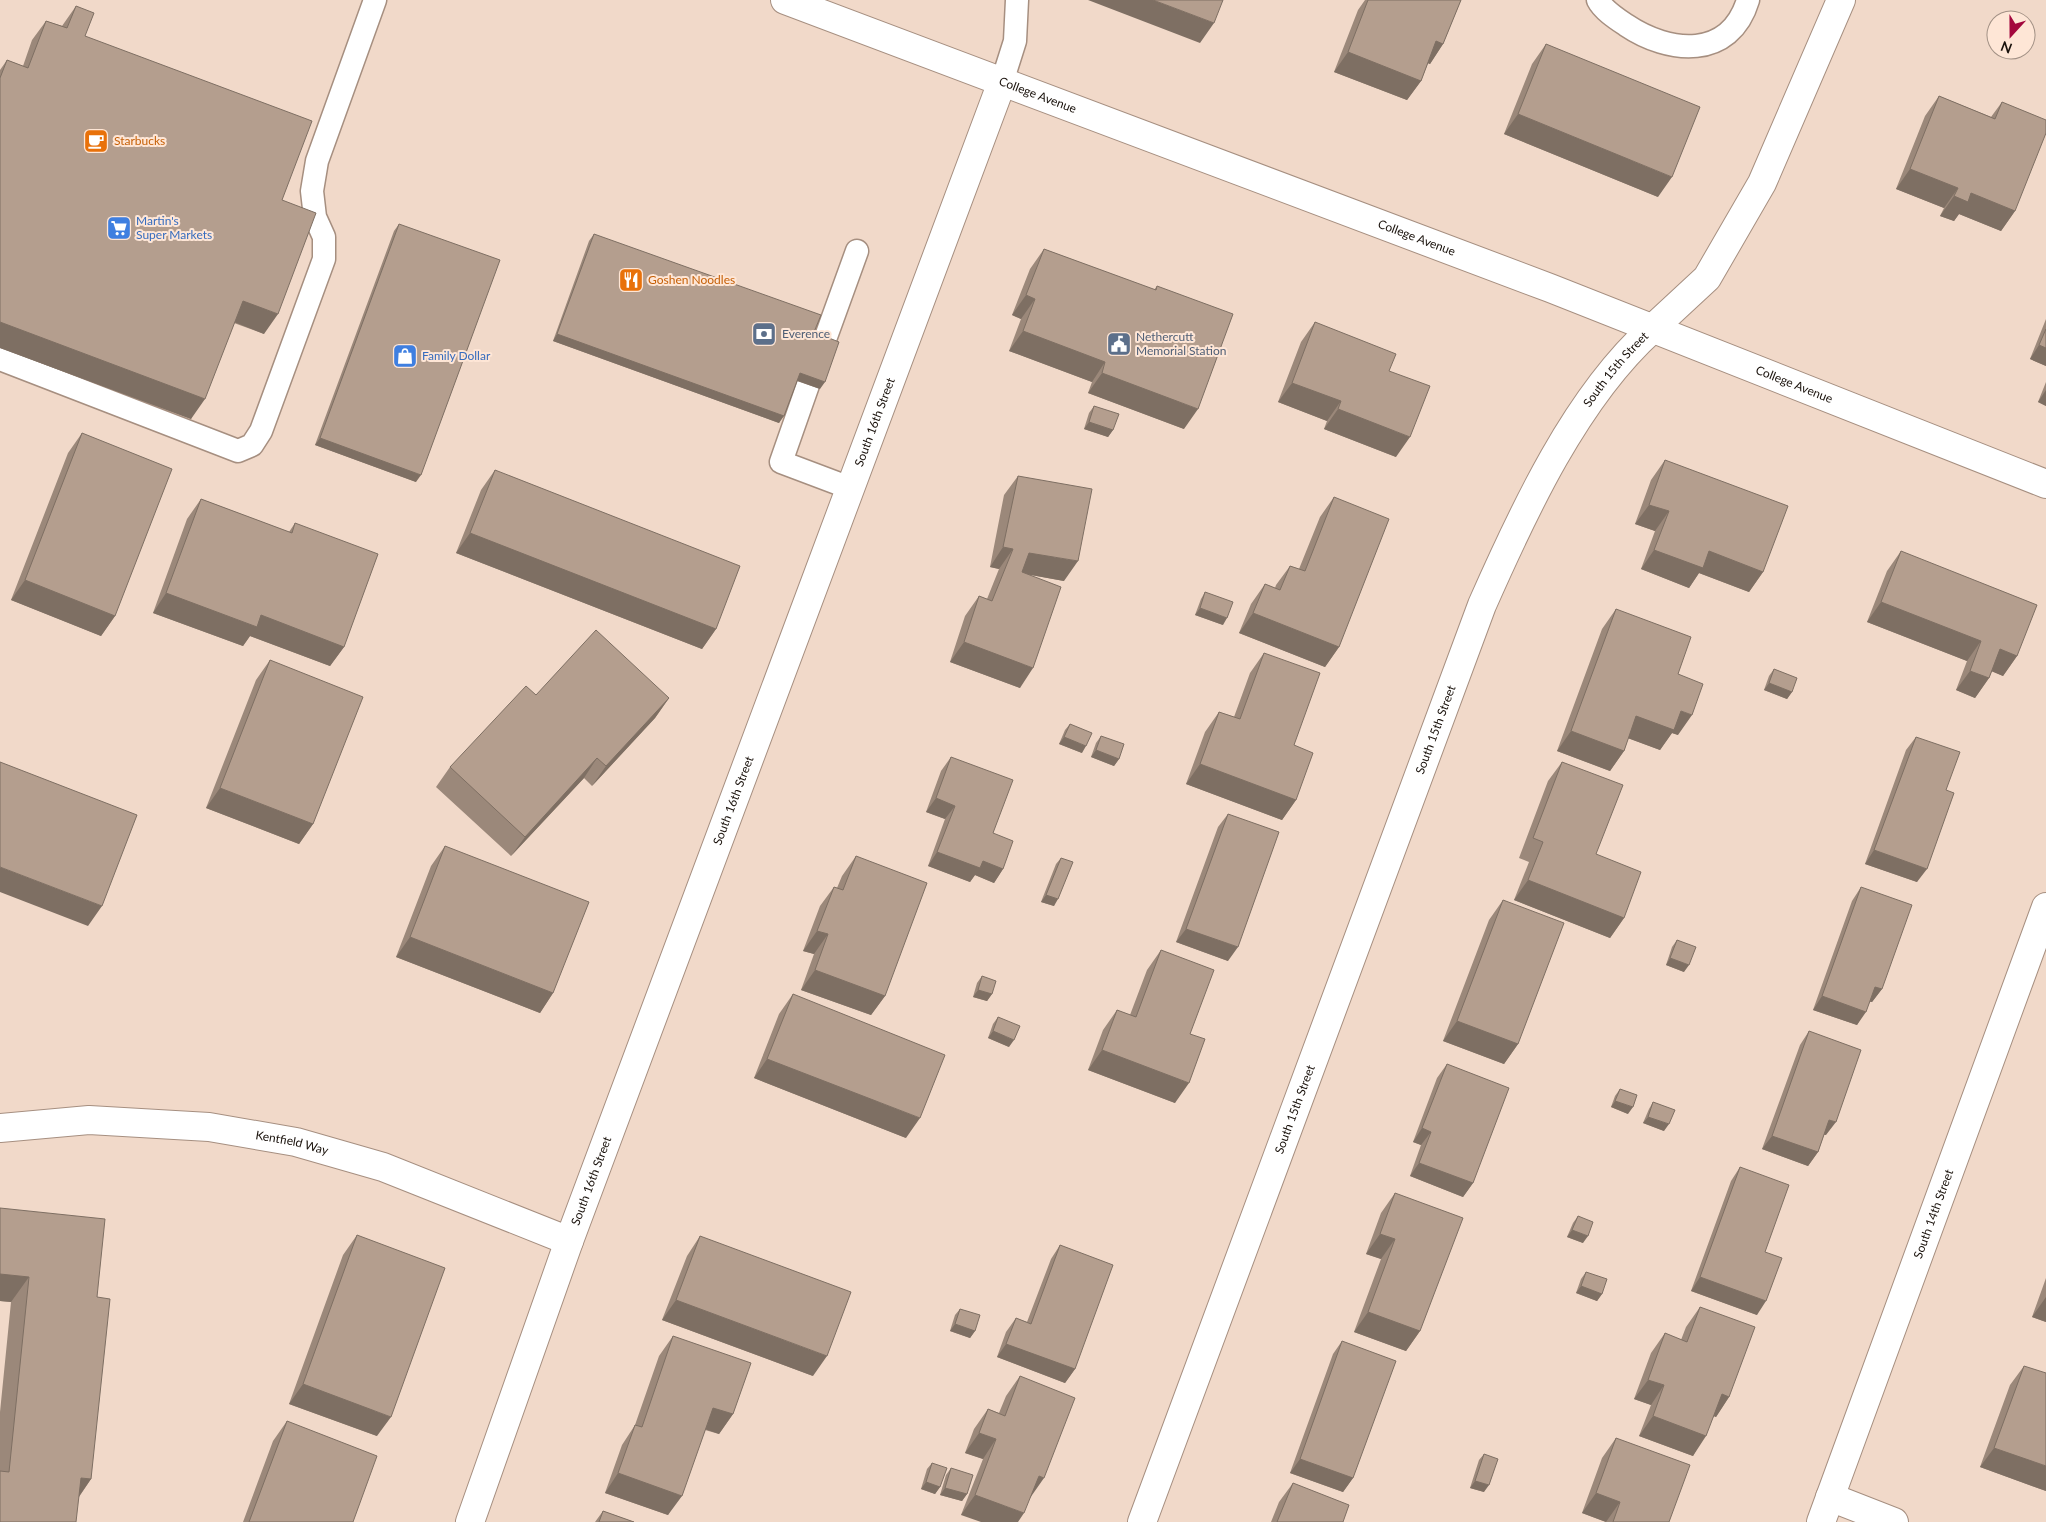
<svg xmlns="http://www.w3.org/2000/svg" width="2046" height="1522" viewBox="0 0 2046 1522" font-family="Lato,sans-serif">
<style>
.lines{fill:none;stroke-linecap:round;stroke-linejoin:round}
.lane-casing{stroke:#a68f80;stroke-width:25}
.street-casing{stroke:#a68f80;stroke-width:30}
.secondary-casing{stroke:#a68f80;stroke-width:30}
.lane{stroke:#fff;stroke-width:22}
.street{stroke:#fff;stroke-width:28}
.secondary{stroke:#fff;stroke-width:28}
.wall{fill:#9b887a}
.shaded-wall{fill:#7e6f63}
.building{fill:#b49e8e;stroke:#7e6f63}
.labels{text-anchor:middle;stroke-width:4;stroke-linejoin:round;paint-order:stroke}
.street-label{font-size:12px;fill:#19110b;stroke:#fee6d6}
.food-label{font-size:12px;fill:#c56008;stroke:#fee6d6;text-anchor:start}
.shop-label{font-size:12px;fill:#366cbe;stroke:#fee6d6;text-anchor:start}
.service-label{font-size:12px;fill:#4e5e75;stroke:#fee6d6;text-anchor:start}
</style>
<rect width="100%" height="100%" fill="#f1d9c9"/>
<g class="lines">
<defs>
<path id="lane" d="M1598,0C1603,10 1617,19 1626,25C1669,54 1730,60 1748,0
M1002,82L1015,41L1017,0
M823,345L857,251
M0,359L238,451L252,445L261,431L324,259V237L315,217L312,191L317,161L375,0
M808,385L781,462L850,488"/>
<g id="street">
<path id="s1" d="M0,1128L89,1120L209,1127L296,1142L383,1167L569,1241"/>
<path d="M1830,1497L1894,1522"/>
<path id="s2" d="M470,1522L569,1241L1002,82"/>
<path id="s3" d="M1142,1522L1482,605C1523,512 1576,397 1652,329"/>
<path id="s4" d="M1821,1522L2046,907"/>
</g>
<g id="secondary">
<path id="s5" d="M785,0L1550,288L2046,484"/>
<path d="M1652,329L1707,278L1762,183L1841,0"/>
</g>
</defs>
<!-- lane casing -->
<use href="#lane" class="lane-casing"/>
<!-- street casing -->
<use href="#street" class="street-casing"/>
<!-- secondary casing -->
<use href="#secondary" class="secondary-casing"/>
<!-- lane -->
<use href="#lane" class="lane"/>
<!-- street -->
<use href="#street" class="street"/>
<!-- secondary -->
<use href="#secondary" class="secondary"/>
</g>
<!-- wall -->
<path class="wall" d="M1365,0H1461L1443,44L1430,64L1428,63L1421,81L1407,100L1334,72L1358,10Z
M76,6L85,36L282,200L264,334L234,323L191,419L0,348V70L7,60L23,66L32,40L46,21L62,26Z
M1546,44L1658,197L1504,134L1532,64Z
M1939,96L1991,117L2002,102L2015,211L2001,231L1959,214L1954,221L1940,216L1944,208L1896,189L1925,116Z
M399,224L416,482L315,445L394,231Z
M594,234L814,332L820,389L797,381L779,423L553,341L589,241Z
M1044,249L1154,290L1157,286L1184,429L1088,393L1092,382L1009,351L1021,319L1012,315L1030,269Z
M2046,319V366L2030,359Z
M1315,322L1389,371L1396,457L1324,429L1327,421L1278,402L1301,342Z
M2046,382V406L2038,402Z
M1094,406L1113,430L1108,437L1084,429L1089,413Z
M82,433L115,616L101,636L11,600L68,453Z
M1665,460L1763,572L1749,592L1699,573L1689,588L1641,569L1655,531L1635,524L1651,480Z
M495,470L716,629L702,649L456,553L481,490Z
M1018,476L1064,581L1031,575L1020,688L950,662L965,616L979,596L987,599L999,569L990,567L1004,495Z
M1334,497L1339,647L1325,667L1239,633L1251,604L1265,584L1275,588L1276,585L1290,566L1299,569L1320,517Z
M201,499L289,532L295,523L344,647L330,666L250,636L243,646L153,613L187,519Z
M1901,551L2017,656L2003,676L1992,671L1989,678L1975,698L1956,690L1967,661L1867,622L1887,571Z
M1205,592L1223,625L1195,615L1201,599Z
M1616,609L1678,674V735L1672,733L1660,750L1628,738L1624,751L1610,771L1557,751L1602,629Z
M1264,653L1294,745L1296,800L1282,820L1186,784L1205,732L1219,712L1234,717L1250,673Z
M270,660L313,824L299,844L206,808L256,680Z
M1774,669L1792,692L1787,699L1764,690L1769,676Z
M536,695L669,698L655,718L592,786L584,778L511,856L436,787L450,767Z
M1070,724L1082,753L1059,744L1065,730Z
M1101,736L1119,759L1114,766L1091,757L1096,743Z
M1916,737L1946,790L1917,882L1865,864L1906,750Z
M951,757L993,833L1003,869L994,883L975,875L970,882L928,866L945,819L926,812L941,771Z
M1562,762L1596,854L1624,918L1610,938L1514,900L1529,862L1519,858L1548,781Z
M1228,814V961L1176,942L1218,827Z
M445,846L553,993L540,1013L396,957L431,866Z
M856,856L885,996L871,1015L801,990L814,954L803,951L820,906L834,887L837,888L842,876Z
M1061,858L1054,906L1041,902L1056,864Z
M1861,887L1882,989L1872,1002H1870L1857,1025L1813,1010L1852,901Z
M1503,900L1518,1044L1504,1064L1443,1041L1489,920Z
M1677,940L1684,972L1666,965L1672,947Z
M1161,950L1190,1034L1175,1103L1088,1070L1103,1030L1117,1010L1130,1015L1147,970Z
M982,976L992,994L987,1001L973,997L977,983Z
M793,994L906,1138L754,1078L779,1014Z
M998,1017L1009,1047L988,1038L993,1024Z
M1809,1031L1826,1135H1824L1818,1152L1808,1166L1762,1149L1800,1045Z
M1447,1064L1473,1183L1463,1197L1410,1176L1421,1145L1413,1142L1437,1078Z
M1620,1089L1628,1114L1611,1107L1615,1096Z
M1653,1102L1664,1131L1643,1123L1649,1109Z
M1740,1167L1765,1252L1757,1315L1691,1291L1731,1181Z
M1395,1193L1420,1331L1406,1351L1354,1332L1381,1259L1366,1254L1381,1213Z
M0,1208L97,1297L91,1479L79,1497L0,1522V1412L11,1302L0,1301Z
M1578,1216L1583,1243L1567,1237L1573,1223Z
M357,1235L377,1436L289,1404L343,1255Z
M700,1236L813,1376L662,1320L687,1256Z
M1060,1245L1075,1369L1065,1383L997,1357L1006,1332L1016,1318L1027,1322L1051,1259Z
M1586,1272L1602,1294L1597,1301L1576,1293L1581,1279Z
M2046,1278V1322L2032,1317Z
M1700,1307L1729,1397L1716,1417L1714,1416L1693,1456L1639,1436L1651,1405L1634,1399L1651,1353L1665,1333L1681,1340L1686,1327Z
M960,1309L975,1331L970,1338L950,1331L955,1315Z
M673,1336L733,1414L719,1434L705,1430L668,1515L605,1493L622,1445L635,1425L659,1356Z
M1342,1341L1353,1478L1343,1492L1290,1473L1333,1354Z
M2024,1366L2046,1491L1980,1467L2010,1385Z
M1020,1376L1030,1498L961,1515L983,1459L965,1453L974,1429L988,1409L999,1413L1006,1396Z
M287,1421L353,1522H243L273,1441Z
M1616,1438L1669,1522H1606L1582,1513L1602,1458Z
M1484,1454V1492L1470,1488L1479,1460Z
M932,1463L940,1487L935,1494L921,1489L927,1469Z
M951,1468L967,1494L962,1501L940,1495L946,1475Z
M1293,1483L1343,1522H1271L1279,1502Z
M603,1511L634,1522H595Z"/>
<!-- shaded-wall -->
<path class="shaded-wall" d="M1088,0H1153L1214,23L1200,43Z
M1436,41L1443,44L1430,64L1422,61Z
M1348,52L1421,81L1407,100L1334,72Z
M1518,114L1672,177L1658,197L1504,134Z
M1910,169L1958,188L1944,208L1896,189Z
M1971,193L2015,211L2001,231L1959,214L1954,221L1940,216L1954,196Z
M1026,295L1035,299L1021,319L1012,315Z
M243,301L278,314L264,334L229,320Z
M0,322L205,399L191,419L0,348Z
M1023,331L1105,362L1092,382L1009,351Z
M557,334L784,416L779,423L553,341Z
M2039,345L2046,348V366L2030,359Z
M800,373L825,382L820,389L795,380Z
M1102,373L1198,409L1184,429L1088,393Z
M1292,383L1341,401L1327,421L1278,402Z
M2046,390V406L2038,402Z
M1338,409L1410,437L1396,457L1324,429Z
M1089,422L1113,430L1108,437L1084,429Z
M320,438L421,475L416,482L315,445Z
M1649,505L1669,511L1655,531L1635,524Z
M470,533L716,629L702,649L456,553Z
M1003,547L1013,549L999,569L990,567Z
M1654,550L1709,551L1763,572L1749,592L1699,573L1689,588L1641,569Z
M1029,553L1078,561L1064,581L1015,572Z
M25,580L115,616L101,636L11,600Z
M166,593L261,615L344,647L330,666L250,636L243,646L153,613Z
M1881,602L1981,641L1967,661L1867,622Z
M1200,608L1227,618L1223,625L1195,615Z
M1253,613L1339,647L1325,667L1239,633Z
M964,642L1033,668L1020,688L950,662Z
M2000,649L2017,656L2003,676L1986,669Z
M1970,671L1989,678L1975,698L1956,690Z
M1769,683L1792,692L1787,699L1764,690Z
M669,698L655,718L592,786L606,766Z
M1681,711L1692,715L1678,735L1672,733L1660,750L1622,736L1636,716Z
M1571,731L1624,751L1610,771L1557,751Z
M1064,737L1086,746L1082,753L1059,744Z
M1096,750L1119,759L1114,766L1091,757Z
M597,758L584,778L511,856L525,837Z
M1200,764L1296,800L1282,820L1186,784Z
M220,788L313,824L299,844L206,808Z
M936,798L955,806L945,819L926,812Z
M1874,850L1927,869L1917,882L1865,864Z
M937,852L983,861L1003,869L994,883L975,875L970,882L928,866Z
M0,867L102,906L88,926L0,892Z
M1528,880L1624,918L1610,938L1514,900Z
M1046,895L1058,899L1054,906L1041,902Z
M1186,929L1238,947L1228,961L1176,942Z
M817,931L828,934L814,954L803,951Z
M410,937L553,993L540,1013L396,957Z
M1670,958L1689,965L1684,972L1666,965Z
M815,970L885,996L871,1015L801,990Z
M1875,987L1882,989L1872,1002L1866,1000Z
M978,990L992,994L987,1001L973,997Z
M1822,996L1866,1012L1857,1025L1813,1010Z
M1457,1021L1518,1044L1504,1064L1443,1041Z
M993,1031L1014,1040L1009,1047L988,1038Z
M1102,1050L1189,1083L1175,1103L1088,1070Z
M767,1059L920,1118L906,1138L754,1078Z
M1615,1101L1633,1107L1628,1114L1611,1107Z
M1648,1117L1669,1124L1664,1131L1643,1123Z
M1829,1120L1836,1122L1826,1135L1820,1133Z
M1422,1128L1431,1132L1421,1145L1413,1142Z
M1772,1136L1818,1152L1808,1166L1762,1149Z
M1419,1163L1473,1183L1463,1197L1410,1176Z
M1572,1230L1588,1236L1583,1243L1567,1237Z
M1380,1234L1395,1239L1381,1259L1366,1254Z
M0,1274L29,1277L11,1302L0,1301Z
M1700,1277L1766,1301L1757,1315L1691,1291Z
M1581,1286L1602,1294L1597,1301L1576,1293Z
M2046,1297V1322L2032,1317Z
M676,1300L827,1356L813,1376L662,1320Z
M1368,1312L1420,1331L1406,1351L1354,1332Z
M955,1324L975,1331L970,1338L950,1331Z
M1006,1344L1075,1369L1065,1383L997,1357Z
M1648,1380L1664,1385L1651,1405L1634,1399Z
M303,1384L391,1417L377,1436L289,1404Z
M1722,1394L1729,1397L1716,1417L1708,1414Z
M713,1408L733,1414L719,1434L699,1427Z
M1653,1416L1706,1436L1693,1456L1639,1436Z
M979,1433L996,1439L983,1459L965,1453Z
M1994,1448L2046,1466V1491L1980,1467Z
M1300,1459L1353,1478L1343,1492L1290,1473Z
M618,1473L682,1496L668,1515L605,1493Z
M1039,1476L1044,1478L1030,1498L1025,1496Z
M81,1478L91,1479L73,1505Z
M1475,1481L1489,1485L1484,1492L1470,1488Z
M926,1482L940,1487L935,1494L921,1489Z
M945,1488L967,1494L962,1501L940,1495Z
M1596,1493L1620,1502L1606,1522L1582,1513Z
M975,1495L1024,1513L1018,1522H981L961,1515Z"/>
<!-- building -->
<path class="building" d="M1153,0H1223L1214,23Z
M1368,0H1461L1443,44L1436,41L1421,81L1348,52Z
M76,6L94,13L85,36L312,121L282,200L316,213L278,314L243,301L205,399L0,322V78L7,60L28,68L46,21L67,28Z
M1546,44L1700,107L1672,177L1518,114Z
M1939,96L1995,119L2002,102L2046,120V133L2015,211L1971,193L1968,202L1954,196L1958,188L1910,169Z
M399,224L500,260L421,475L320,438Z
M594,234L821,315L814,332L839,342L825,382L800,373L784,416L557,334Z
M1044,249L1156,290L1157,286L1233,314L1198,409L1102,373L1105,362L1023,331L1035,299L1026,295Z
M1315,322L1396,354L1389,371L1430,386L1410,437L1338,409L1341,401L1292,383Z
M2046,329V348L2039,345Z
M1094,406L1119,414L1113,430L1089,422Z
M82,433L172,469L115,616L25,580Z
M1665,460L1788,506L1763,572L1709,551L1703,568L1654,550L1669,511L1649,505Z
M495,470L740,566L716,629L470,533Z
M1018,476L1092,489L1078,561L1029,553L1022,572L1061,587L1033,668L964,642L979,596L992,601L1013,549L1003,547Z
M1334,497L1389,519L1339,647L1253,613L1265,584L1280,590L1290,566L1305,571Z
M201,499L292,533L295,523L378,554L344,647L261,615L257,627L166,593Z
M1901,551L2037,605L2017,656L2000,649L1989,678L1970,671L1981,641L1881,602Z
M1205,592L1233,602L1227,618L1200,608Z
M1616,609L1691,637L1678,674L1703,684L1692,715L1681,711L1674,730L1636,716L1624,751L1571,731Z
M596,630L669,698L606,766L597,758L525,837L450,767L526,686L536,695Z
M1264,653L1320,673L1294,745L1313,753L1296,800L1200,764L1219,712L1240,719Z
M270,660L363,697L313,824L220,788Z
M1774,669L1797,678L1792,692L1769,683Z
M1070,724L1092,733L1086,746L1064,737Z
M1101,736L1124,744L1119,759L1096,750Z
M1916,737L1960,752L1946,790L1954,793L1927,869L1874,850Z
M951,757L1013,780L993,833L1013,841L1003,869L983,861L980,868L937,852L955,806L936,798Z
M0,762L137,815L102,906L0,867Z
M1562,762L1623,785L1596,854L1641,872L1624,918L1528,880L1543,842L1533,838Z
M1228,814L1279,832L1238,947L1186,929Z
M445,846L589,902L553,993L410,937Z
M856,856L927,883L885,996L815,970L828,934L817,931L834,887L843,890Z
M1061,858L1073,862L1058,899L1046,895Z
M1861,887L1912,905L1882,989L1875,987L1866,1012L1822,996Z
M1503,900L1564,923L1518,1044L1457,1021Z
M1677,940L1696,947L1689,965L1670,958Z
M1161,950L1214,970L1190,1034L1205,1039L1189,1083L1102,1050L1117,1010L1136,1017Z
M982,976L996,981L992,994L978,990Z
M793,994L945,1055L920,1118L767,1059Z
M998,1017L1020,1026L1014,1040L993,1031Z
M1809,1031L1861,1050L1836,1122L1829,1120L1818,1152L1772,1136Z
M1447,1064L1509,1088L1473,1183L1419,1163L1431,1132L1422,1128Z
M1620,1089L1637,1095L1633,1107L1615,1101Z
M1653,1102L1675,1110L1669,1124L1648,1117Z
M1740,1167L1789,1185L1765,1252L1782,1258L1766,1301L1700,1277Z
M1395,1193L1463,1218L1420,1331L1368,1312L1395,1239L1380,1234Z
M0,1208L105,1219L97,1297L110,1299L91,1479L81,1478L76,1522H0V1471L9,1472L29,1277L0,1274Z
M1578,1216L1593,1222L1588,1236L1572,1230Z
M357,1235L445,1268L391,1417L303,1384Z
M700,1236L851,1292L827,1356L676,1300Z
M1060,1245L1113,1265L1075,1369L1006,1344L1016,1318L1031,1324Z
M1586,1272L1607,1279L1602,1294L1581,1286Z
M1700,1307L1755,1327L1729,1397L1722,1394L1706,1436L1653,1416L1664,1385L1648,1380L1665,1333L1687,1342Z
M960,1309L980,1315L975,1331L955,1324Z
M673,1336L751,1363L733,1414L713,1408L682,1496L618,1473L635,1425L642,1427Z
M1342,1341L1396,1361L1353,1478L1300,1459Z
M2024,1366L2046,1373V1466L1994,1448Z
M1020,1376L1075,1398L1044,1478L1039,1476L1024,1513L975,1495L996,1439L979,1433L988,1409L1005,1416Z
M287,1421L377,1456L353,1522H249Z
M1616,1438L1690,1465L1669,1522H1613L1620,1502L1596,1493Z
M1484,1454L1498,1459L1489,1485L1475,1481Z
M932,1463L947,1468L940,1487L926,1482Z
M951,1468L973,1475L967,1494L945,1488Z
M1293,1483L1349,1505L1343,1522H1277Z
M603,1511L634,1522H599Z"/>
<!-- icons -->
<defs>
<symbol id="cafe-square" viewBox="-11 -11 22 22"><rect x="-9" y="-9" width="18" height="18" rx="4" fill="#e8710a" stroke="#fee6d6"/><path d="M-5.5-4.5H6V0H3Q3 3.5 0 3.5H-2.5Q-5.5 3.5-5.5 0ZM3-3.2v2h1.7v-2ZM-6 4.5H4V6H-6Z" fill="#fff"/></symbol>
<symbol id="supermarket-square" viewBox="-11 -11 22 22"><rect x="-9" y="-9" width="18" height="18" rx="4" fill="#3f7fe0" stroke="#fee6d6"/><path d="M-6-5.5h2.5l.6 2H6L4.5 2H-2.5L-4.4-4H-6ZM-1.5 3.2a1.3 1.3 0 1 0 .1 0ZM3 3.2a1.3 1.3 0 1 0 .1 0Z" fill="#fff"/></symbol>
<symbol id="restaurant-square" viewBox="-11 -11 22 22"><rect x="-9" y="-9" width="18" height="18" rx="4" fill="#e8710a" stroke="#fee6d6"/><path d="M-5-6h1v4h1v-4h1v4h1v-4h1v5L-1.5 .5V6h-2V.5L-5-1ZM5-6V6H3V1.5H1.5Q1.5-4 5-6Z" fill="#fff"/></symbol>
<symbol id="bank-square" viewBox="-11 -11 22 22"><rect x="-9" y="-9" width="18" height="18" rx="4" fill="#5c6f8a" stroke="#fee6d6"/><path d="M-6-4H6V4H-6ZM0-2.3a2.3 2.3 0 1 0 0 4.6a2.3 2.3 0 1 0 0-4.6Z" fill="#fff"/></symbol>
<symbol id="civic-square" viewBox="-11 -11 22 22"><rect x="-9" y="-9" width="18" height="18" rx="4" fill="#5c6f8a" stroke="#fee6d6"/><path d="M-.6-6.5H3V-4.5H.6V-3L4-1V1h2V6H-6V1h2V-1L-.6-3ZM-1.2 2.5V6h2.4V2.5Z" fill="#fff"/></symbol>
<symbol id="shop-square" viewBox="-11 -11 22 22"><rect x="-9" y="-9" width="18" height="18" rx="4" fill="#3f7fe0" stroke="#fee6d6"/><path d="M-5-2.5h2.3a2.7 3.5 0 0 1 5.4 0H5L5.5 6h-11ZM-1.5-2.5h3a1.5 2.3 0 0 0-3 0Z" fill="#fff"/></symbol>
</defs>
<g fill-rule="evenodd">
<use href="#cafe-square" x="82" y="127" width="28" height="28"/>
<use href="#supermarket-square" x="105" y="214" width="28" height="28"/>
<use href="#restaurant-square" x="617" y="266" width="28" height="28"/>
<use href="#bank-square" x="750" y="320" width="28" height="28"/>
<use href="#civic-square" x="1105" y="330" width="28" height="28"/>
<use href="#shop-square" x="391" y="342" width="28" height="28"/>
</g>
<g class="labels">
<!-- street labels -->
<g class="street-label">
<text dy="4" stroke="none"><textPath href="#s5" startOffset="270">College Avenue</textPath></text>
<text dy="4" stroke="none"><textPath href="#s5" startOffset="675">College Avenue</textPath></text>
<text dy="4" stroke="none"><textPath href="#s3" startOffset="1250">South 15th Street</textPath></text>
<text dy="4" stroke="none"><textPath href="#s5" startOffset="1080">College Avenue</textPath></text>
<text dy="4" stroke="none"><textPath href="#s2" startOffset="1172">South 16th Street</textPath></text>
<text dy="4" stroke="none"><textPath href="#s3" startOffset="845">South 15th Street</textPath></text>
<text dy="4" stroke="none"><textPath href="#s2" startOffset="768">South 16th Street</textPath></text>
<text dy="4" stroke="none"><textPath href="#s3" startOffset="440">South 15th Street</textPath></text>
<text dy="4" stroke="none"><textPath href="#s1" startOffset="294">Kentfield Way</textPath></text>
<text dy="4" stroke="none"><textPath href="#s2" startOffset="362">South 16th Street</textPath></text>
<text dy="4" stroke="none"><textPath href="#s4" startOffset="328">South 14th Street</textPath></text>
</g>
<!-- food labels -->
<g class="food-label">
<text x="114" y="145">Starbucks</text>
<text x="648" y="284">Goshen Noodles</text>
</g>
<!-- shop labels -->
<g class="shop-label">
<text x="136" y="225">Martin's<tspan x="136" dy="14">Super Markets</tspan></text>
<text x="422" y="360">Family Dollar</text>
</g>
<!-- service labels -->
<g class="service-label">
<text x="782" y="338">Everence</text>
<text x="1136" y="341">Nethercutt<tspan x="1136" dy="14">Memorial Station</tspan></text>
</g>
</g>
<!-- north arrow -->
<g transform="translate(2011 35) rotate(201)"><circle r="24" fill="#fee6d6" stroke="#a29185"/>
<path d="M0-4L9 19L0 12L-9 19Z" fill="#a3073d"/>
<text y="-8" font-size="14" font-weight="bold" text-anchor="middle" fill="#19110b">N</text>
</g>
</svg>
